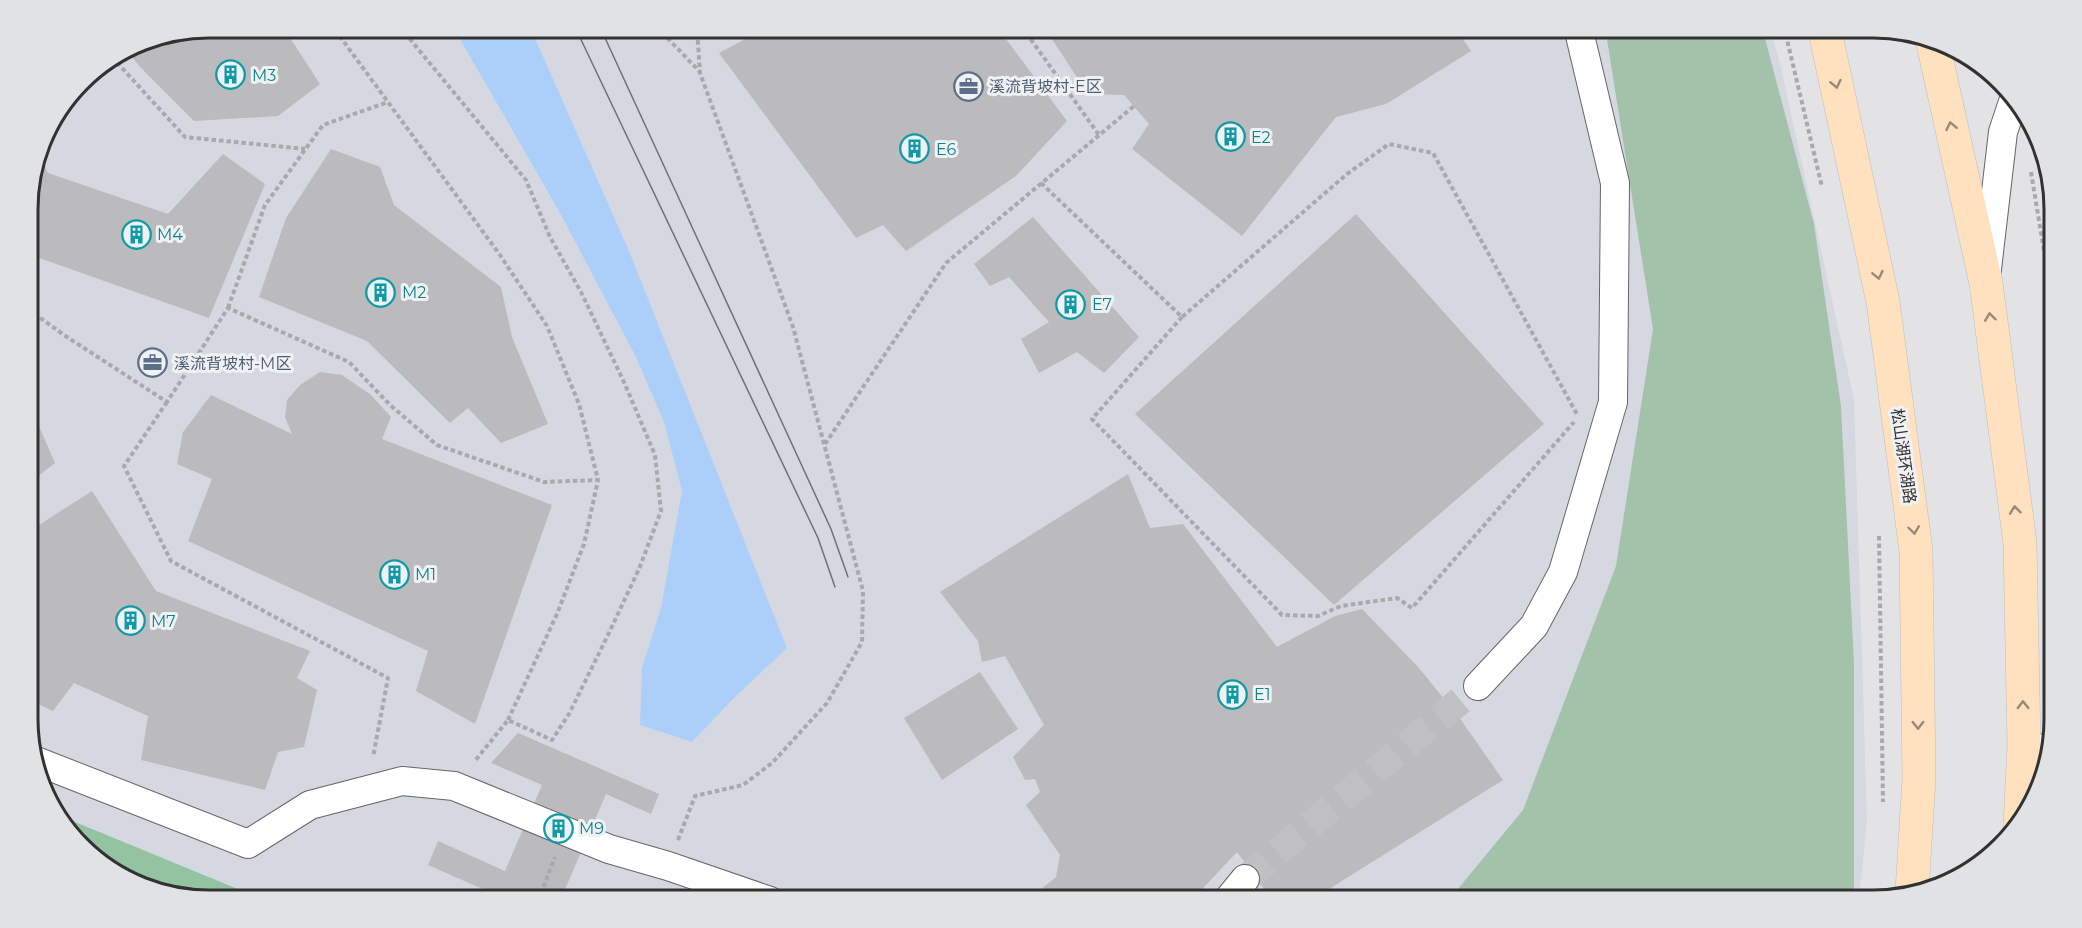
<svg xmlns="http://www.w3.org/2000/svg" width="2082" height="928" viewBox="0 0 2082 928" font-family="Montserrat,'Noto Sans SC',sans-serif">
<style>
.built{fill:#d6d8e1}
.green{fill:#a2c2aa}
.forest{fill:#93c3a0}
.water{fill:#accffa}
.building{fill:#bbbabc}
.lines{fill:none;stroke-linecap:round;stroke-linejoin:round}
.street-tunnel{stroke:#c0c0c2;stroke-width:28;stroke-dasharray:28 14;stroke-linecap:butt}
.street-casing{stroke:#656668;stroke-width:30}
.primary-casing{stroke:#bdbdbe;stroke-width:34}
.path{stroke:#a9a9ab;stroke-width:4;stroke-dasharray:4.5 3;stroke-linecap:butt}
.street{stroke:#fff;stroke-width:28}
.primary{stroke:#ffe0bf;stroke-width:33}
.tram{stroke:#717172;stroke-width:1.5}
.oneway{stroke:#988979}
.labels{text-anchor:middle;stroke-width:6;stroke-linejoin:round;paint-order:stroke}
.culture-label{font-size:16px;fill:#0d838f;stroke:#f0f1f3;text-anchor:start}
.service-label{font-size:16px;fill:#4e5e75;stroke:#f0f1f3;text-anchor:start}
.street-label{font-size:16px;fill:#323233;stroke:#f0f1f3}
.rim{fill:none;stroke:#323233;stroke-width:3}
</style>
<rect width="100%" height="100%" fill="#e3e3e6"/>
<!-- built -->
<path class="built" d="M208,27H1769L1779,59L1854,399L1867,820L1859,901H208L138,887L64,830L29,744L27,196L46,128L88,72L139,41Z"/>
<!-- green -->
<path class="green" d="M1605,27H1762L1814,224L1841,406L1854,664V901H1448L1523,810L1616,566L1653,329Z"/>
<!-- forest -->
<path class="forest" d="M58,815L267,901H208L138,887L64,830Z"/>
<!-- water -->
<path class="water" d="M453,27H530L629,251L787,648L734,698L692,742L640,725L642,668L661,608L682,491L664,422L636,357L560,213Z"/>
<!-- building -->
<path class="building" d="M208,27H283L320,84L278,116L194,121L140,67L126,49L139,41Z
M768,27H997L1067,121L1016,176L906,251L883,225L856,238L719,53Z
M1044,27H1455L1471,51L1386,104L1336,117L1242,236L1132,149L1149,124L1124,95L1088,94Z
M331,149L380,167L394,205L501,287L512,337L548,424L501,443L468,408L450,423L367,341L259,297L286,218Z
M39,154L48,173L168,214L223,154L265,184L209,318L28,254L27,196Z
M1356,214L1544,424L1334,605L1135,414Z
M1033,217L1139,337L1104,373L1077,352L1039,373L1021,339L1049,322L1009,277L990,286L974,264Z
M320,372L342,375L370,394L391,417L382,439L552,505L475,724L416,691L428,651L188,541L212,479L177,464L183,432L211,395L292,434L285,417L287,400L300,385Z
M28,407L34,415L55,463L28,484Z
M1128,474L1150,528L1183,524L1277,647L1335,616L1362,609L1419,668L1461,720L1503,780L1310,901H1273L1237,852L1191,901H1037L1035,894L1056,877L1060,855L1026,805L1040,792L1035,779L1025,780L1013,757L1044,725L1005,656L982,662L978,641L940,592Z
M92,491L156,591L310,651L297,678L317,690L304,747L278,752L265,790L141,760L148,716L74,683L53,711L29,700L28,532Z
M980,672L1018,729L942,780L904,718Z
M518,733L659,794L651,814L606,794L560,901H510L428,865L438,841L505,871L542,785L491,763Z"/>
<g class="lines">
<!-- street-tunnel -->
<path class="street-tunnel" d="M1245,879L1478,686"/>
<defs>
<path id="street" d="M1987,269L2003,132L2015,96
M1478,686L1534,626L1563,572L1613,402L1615,183L1578,27
M2024,746L2049,750
M36,761L248,844L310,805L402,781L454,786L609,849L668,866L770,901
M1227,901L1245,879"/>
<path id="primary" d="M1824,27L1883,302L1916,551L1919,779L1912,891
M1932,39L1986,283L2020,543L2024,746L2020,826"/>
</defs>
<!-- street casing -->
<use href="#street" class="street-casing"/>
<!-- primary casing -->
<use href="#primary" class="primary-casing"/>
<!-- path -->
<path class="path" d="M400,27L526,180L550,237L581,292L624,382L655,455L661,511L639,569L607,637L569,714L552,740L508,720L474,762
M657,27L700,72
M1022,27L1099,135
M1784,27L1822,187
M112,57L185,137L305,149
M2031,172L2045,257L2054,341
M1041,183L1182,317L1347,174L1389,144L1433,153L1578,416
M2045,257L2054,258
M228,308L265,205L323,125L388,102
M28,309L64,335L167,402L228,308L349,362L390,405L437,445L544,482L598,480L579,404L547,326L500,255L333,27
M1182,317L1092,419L1282,615L1318,616L1341,606L1397,598L1412,608L1574,422
M167,402L124,466L171,561L388,678L373,757
M825,444L946,263L1134,106
M1879,536L1883,802
M508,720L557,614L584,544L598,480
M678,840L695,796L743,785L772,763L827,703L862,642L863,591L793,327L700,73L697,28L700,27
M538,901L555,857"/>
<!-- street -->
<use href="#street" class="street"/>
<!-- primary -->
<use href="#primary" class="primary"/>
<!-- tram -->
<path class="tram" d="M575,27L818,538L835,587
M600,27L831,529L848,577"/>
</g>
<!-- one-way arrows -->
<defs><path id="oneway-chevron" d="M-2-3.5L2.5 0L-2 3.5" fill="none" stroke-width="1.6" stroke-linecap="round" stroke-linejoin="round" transform="scale(1.5)"/></defs>
<g class="oneway">
<use href="#oneway-chevron" transform="translate(1836 84) rotate(78)"/>
<use href="#oneway-chevron" transform="translate(1951 126) rotate(-102)"/>
<use href="#oneway-chevron" transform="translate(1878 275) rotate(78)"/>
<use href="#oneway-chevron" transform="translate(1990 317) rotate(-97)"/>
<use href="#oneway-chevron" transform="translate(2015 510) rotate(-97)"/>
<use href="#oneway-chevron" transform="translate(1914 530) rotate(82)"/>
<use href="#oneway-chevron" transform="translate(2023 705) rotate(-91)"/>
<use href="#oneway-chevron" transform="translate(1918 725) rotate(89)"/>
</g>
<!-- icons -->
<defs>
<symbol id="building-ring" viewBox="-11 -11 22 22"><circle r="9.5" fill="#f0f1f3" stroke="#0f9aa8" stroke-width="1.5"/><path d="M-4-6H4V6H1V3H-1V6H-4ZM-2.5-4.3h1.7v1.8h-1.7ZM.8-4.3h1.7v1.8H.8ZM-2.5-1h1.7V.8h-1.7ZM.8-1h1.7V.8H.8Z" fill="#0f9aa8"/></symbol>
<symbol id="office-ring" viewBox="-11 -11 22 22"><circle r="9.5" fill="#f0f1f3" stroke="#5c6f8a" stroke-width="1.5"/><path d="M-6-3h4V-5.5h4V-3h4V5H-6ZM-1-4.5V-3h2v-1.5ZM-6 0V1H6V0Z" fill="#5c6f8a"/></symbol>
</defs>
<g fill-rule="evenodd">
<use href="#building-ring" x="214" y="58" width="33" height="33"/>
<use href="#office-ring" x="952" y="70" width="33" height="33"/>
<use href="#building-ring" x="1214" y="120" width="33" height="33"/>
<use href="#building-ring" x="898" y="132" width="33" height="33"/>
<use href="#building-ring" x="120" y="218" width="33" height="33"/>
<use href="#building-ring" x="364" y="276" width="33" height="33"/>
<use href="#building-ring" x="1054" y="288" width="33" height="33"/>
<use href="#office-ring" x="136" y="346" width="33" height="33"/>
<use href="#building-ring" x="378" y="558" width="33" height="33"/>
<use href="#building-ring" x="114" y="604" width="33" height="33"/>
<use href="#building-ring" x="1216" y="678" width="33" height="33"/>
<use href="#building-ring" x="542" y="812" width="33" height="33"/>
</g>
<g class="labels">
<!-- culture labels -->
<g class="culture-label">
<text x="252" y="81">M3</text>
<text x="1251" y="143">E2</text>
<text x="936" y="155">E6</text>
<text x="157" y="240">M4</text>
<text x="402" y="298">M2</text>
<text x="1092" y="310">E7</text>
<text x="415" y="580">M1</text>
<text x="151" y="627">M7</text>
<text x="1254" y="700">E1</text>
<text x="579" y="834">M9</text>
</g>
<!-- service labels -->
<g class="service-label">
<text x="989" y="92">溪流背坡村-E区</text>
<text x="174" y="369">溪流背坡村-M区</text>
</g>
<!-- street labels -->
<g class="street-label">
<text transform="translate(1904 456) rotate(82)" y="6">松山湖环湖路</text>
</g>
</g>
<!-- crop -->
<path d="M0 0H2082V928H0ZM209 38H1873A171 171 0 0 1 2044 209V719A171 171 0 0 1 1873 890H209A171 171 0 0 1 38 719V209A171 171 0 0 1 209 38Z" fill="#e1e2e4" fill-rule="evenodd"/>
<path class="rim" d="M209 38H1873A171 171 0 0 1 2044 209V719A171 171 0 0 1 1873 890H209A171 171 0 0 1 38 719V209A171 171 0 0 1 209 38Z"/>
</svg>
